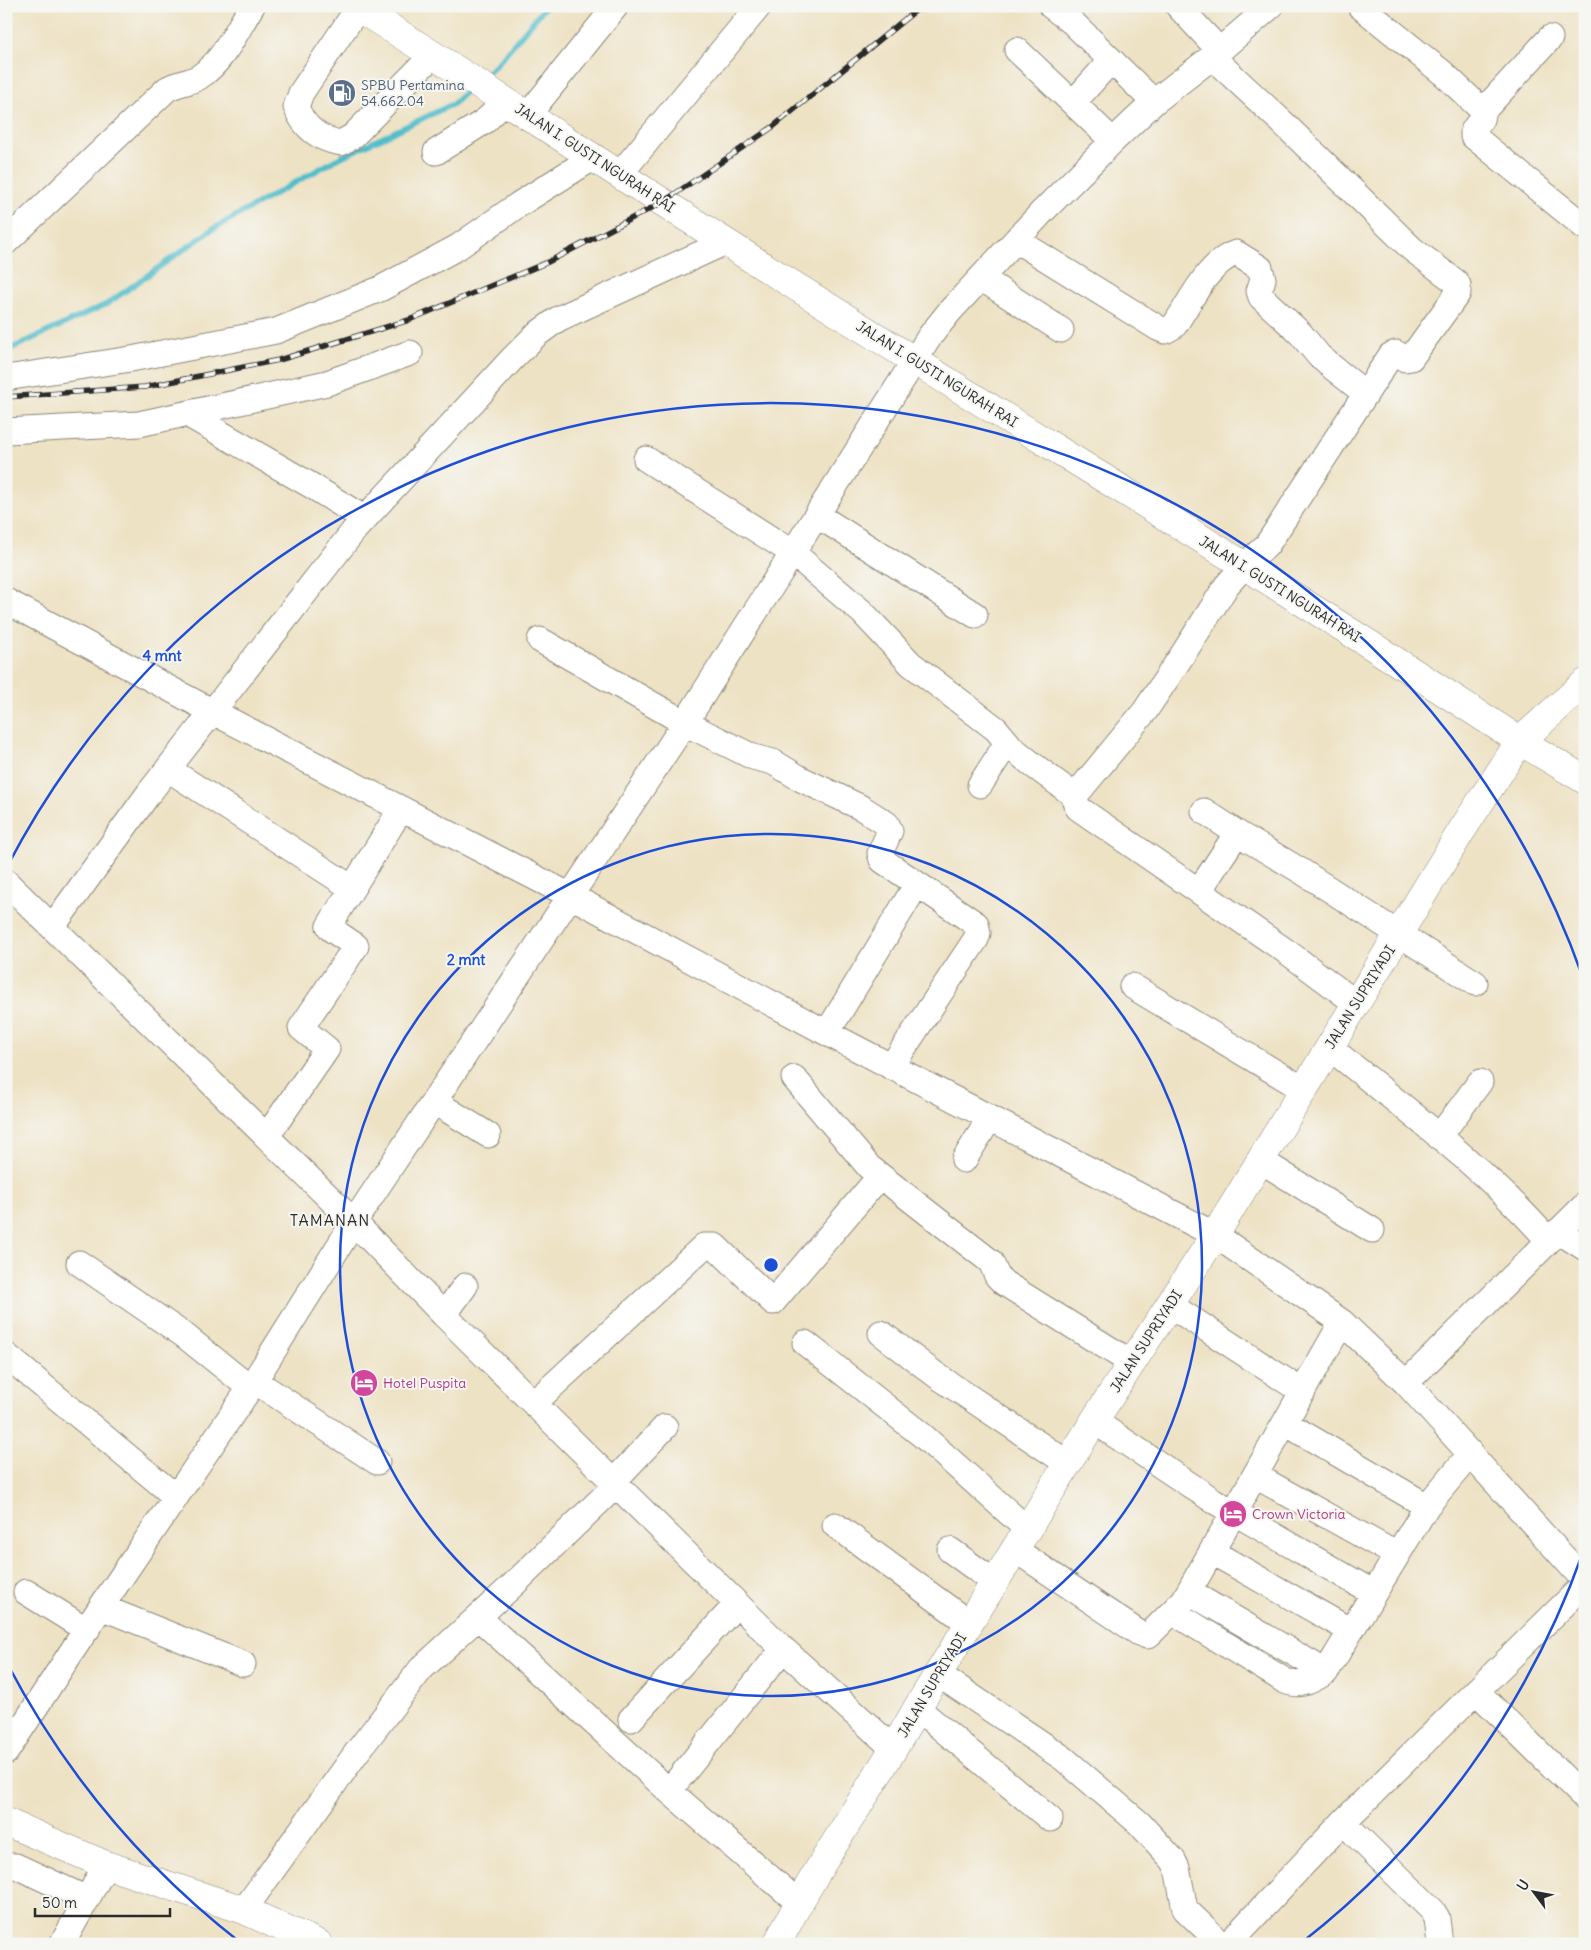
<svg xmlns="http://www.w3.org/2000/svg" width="1591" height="1950" viewBox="0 0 1591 1950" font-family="Delius,sans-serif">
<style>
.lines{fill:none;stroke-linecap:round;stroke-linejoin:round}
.stream{stroke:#51bdcb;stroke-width:5.5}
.minor-casing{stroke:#8c8678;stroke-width:27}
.major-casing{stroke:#8c8678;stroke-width:29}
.highway-casing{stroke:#8c8678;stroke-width:29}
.minor{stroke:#fff;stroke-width:25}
.major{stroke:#fff;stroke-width:28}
.highway{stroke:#fff;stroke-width:28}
.rail-casing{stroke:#2b2b2b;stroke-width:5.5}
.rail{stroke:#f6f6f2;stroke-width:4;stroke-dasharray:11;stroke-linecap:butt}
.ring{fill:none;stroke:#1d4ed8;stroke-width:2.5}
.labels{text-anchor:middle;stroke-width:4;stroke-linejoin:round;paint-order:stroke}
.service-label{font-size:14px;fill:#4e5e75;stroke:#f6f6f2;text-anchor:start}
.street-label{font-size:14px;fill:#2b2b2b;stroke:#f6f6f2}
.hotel-label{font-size:14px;fill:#b23c85;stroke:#f6f6f2;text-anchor:start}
.quarter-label{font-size:16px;letter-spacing:1px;fill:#2b2b2b;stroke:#f6f6f2}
.centre{fill:#1d4ed8;stroke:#f6f6f2;stroke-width:2.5}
.ring-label{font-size:15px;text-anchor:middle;font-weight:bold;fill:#1d4ed8;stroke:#f6f6f2;stroke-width:4;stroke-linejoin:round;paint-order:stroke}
</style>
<rect width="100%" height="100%" fill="#f6f6f2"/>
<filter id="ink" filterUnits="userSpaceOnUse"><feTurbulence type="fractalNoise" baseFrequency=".02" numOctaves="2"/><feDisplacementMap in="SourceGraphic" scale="10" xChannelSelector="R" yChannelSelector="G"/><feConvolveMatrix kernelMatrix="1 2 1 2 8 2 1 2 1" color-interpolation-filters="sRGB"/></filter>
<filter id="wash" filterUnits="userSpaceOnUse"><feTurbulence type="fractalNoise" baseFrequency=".0096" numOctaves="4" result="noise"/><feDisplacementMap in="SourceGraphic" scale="20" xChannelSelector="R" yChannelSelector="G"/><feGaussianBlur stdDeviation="1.12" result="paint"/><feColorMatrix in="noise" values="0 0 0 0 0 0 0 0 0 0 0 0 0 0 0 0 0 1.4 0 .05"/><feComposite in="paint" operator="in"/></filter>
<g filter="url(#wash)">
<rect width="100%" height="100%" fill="#eee2c4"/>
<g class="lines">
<!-- stream -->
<path class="stream" d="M482,77L496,65L546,6
M6,351L107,304L213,229L337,159L453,104L470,88"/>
</g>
</g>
<g filter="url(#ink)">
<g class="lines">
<defs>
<path id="minor" d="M1051,6L1072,22L1154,102
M1178,6L1220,51
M1360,6L1444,74L1483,111L1481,119L1473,131V136L1585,227
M358,8L301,93L296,107C304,128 320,140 341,143L353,136L433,55
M1017,50L1113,141
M1073,103L1106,66
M1483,111L1550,38
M528,115L616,6
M436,152L485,121L506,101
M620,174L759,6
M1016,240L1158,328L1165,331L1174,326C1189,304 1209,261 1236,253L1260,268L1263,279L1259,291L1261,297L1300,333L1319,356L1332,367L1366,394
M6,242L167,89C177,83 189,83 199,77C223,62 237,30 252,6
M981,278L1061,330
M6,378L131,359L276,331L380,289L458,247L518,205L594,157
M187,414L312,486L365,519
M6,431L139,424L327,383L410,353
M646,459L793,553L862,612L911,664L996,729L1012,748L1033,765L1075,796L1145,711L1183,654L1227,585L1244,566L1267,545L1391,355L1396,353L1405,359L1411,358L1458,293V285L1456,282L1412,249L1283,123L1212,57
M817,515L975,615
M6,601L213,712L571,896L827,1033L1215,1235L1342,1322L1406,1383L1585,1581
M540,640L685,723L753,757L773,762L801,779L862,808L887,824L890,831L880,853L882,860L976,924L978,933L976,939L891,1067
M168,769L352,888
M980,785L1007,743
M1075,796V802L1078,808L1290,954L1356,1003
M1237,833L1301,871L1475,983
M6,882L354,1222L444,1315L780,1646L894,1749
M1199,891L1237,833L1204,811
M53,926L149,793L356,528L513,358L536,335L558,319L726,242
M1132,986L1303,1089
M827,1033L917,884
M1329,1047C1404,1108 1484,1167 1548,1240
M794,1078L869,1167L991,1262L997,1276L1004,1283L1132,1363
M435,1102L488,1135
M267,1136L327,1049L301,1028L356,946L331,929L329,926L401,809
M1439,1137L1480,1082
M964,1160L990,1118
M1260,1160L1372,1230
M1558,1231L1585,1248
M79,1263L185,1336L250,1388
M1170,1305L1303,1392
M444,1315L465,1286
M881,1333L936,1375L1067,1463
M805,1343L923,1436L1027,1529
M6,1355L176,1497
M255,1381L377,1462
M1406,1383L1585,1205
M534,1403L704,1246H715L773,1302L880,1176
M1094,1421L1214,1501L1374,1593
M1285,1423L1427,1506
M1256,1476L1397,1555
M613,1482L665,1427
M835,1525L970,1624
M1014,1549L1139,1633L1147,1636L1151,1633L1184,1600L1342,1322
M950,1550L994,1582
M1212,1552L1351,1631
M26,1592L87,1630
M1189,1592L1326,1672
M101,1607L243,1664
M1173,1612L1285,1681C1301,1688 1313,1680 1326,1672L1427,1506L1471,1453
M478,1617L669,1791L798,1902
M938,1674L1063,1758L1139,1823L1173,1860L1177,1868L1185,1909L1210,1933L1219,1944
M1476,1691L1585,1798
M917,1708L1050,1819
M631,1719L737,1604
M6,1752L101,1607L250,1388L354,1222L685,723L930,336L950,311L1043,211L1113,141L1154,102L1212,57L1271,6
M669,1791L783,1649
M1343,1822L1433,1911L1437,1919L1440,1944
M6,1866H16L87,1899
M244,1910L357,1752L421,1669L513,1585L616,1485
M62,1944L106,1865
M1228,1944L1343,1822L1585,1584"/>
<path id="major" d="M1520,741L1585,780
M6,1822L106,1865L244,1910L319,1944"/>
<path id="highway" d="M355,6C475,80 592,158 711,233C980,404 1253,567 1520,741
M777,1944C818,1862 873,1788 917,1708L1094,1421L1215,1235L1462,830L1520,741L1585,683"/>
</defs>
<!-- minor casing -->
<use href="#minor" class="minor-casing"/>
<!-- major casing -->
<use href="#major" class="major-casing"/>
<!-- highway casing -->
<use href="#highway" class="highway-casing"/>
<!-- minor -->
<use href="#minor" class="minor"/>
<!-- major -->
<use href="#major" class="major"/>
<!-- highway -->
<use href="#highway" class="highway"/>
<defs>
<path id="rail" d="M6,397L145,387L279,360L409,320L548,262L663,202L774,126L921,6"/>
</defs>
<!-- rail casing -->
<use href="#rail" class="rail-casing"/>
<!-- rail -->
<use href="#rail" class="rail"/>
</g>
</g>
<!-- distance rings -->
<g class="ring">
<circle cx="771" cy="1265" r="431"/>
<path d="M1583 1552A861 861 0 0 1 1301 1943M241 1943A861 861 0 0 1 7 1663M7 867A861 861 0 0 1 1583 978"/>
</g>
<!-- icons -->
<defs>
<symbol id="fuel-disc" viewBox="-11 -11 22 22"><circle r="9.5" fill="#5c6f8a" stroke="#f6f6f2"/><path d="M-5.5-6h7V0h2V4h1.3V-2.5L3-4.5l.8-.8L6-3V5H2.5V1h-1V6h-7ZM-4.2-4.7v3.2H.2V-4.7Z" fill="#fff"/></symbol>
<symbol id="hotel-disc" viewBox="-11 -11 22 22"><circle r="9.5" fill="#d1479c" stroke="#f6f6f2"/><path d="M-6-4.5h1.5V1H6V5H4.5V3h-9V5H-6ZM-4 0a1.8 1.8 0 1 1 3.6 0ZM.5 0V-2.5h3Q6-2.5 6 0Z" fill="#fff"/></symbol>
</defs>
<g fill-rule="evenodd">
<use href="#fuel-disc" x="326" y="77" width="32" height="32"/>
<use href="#hotel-disc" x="348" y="1367" width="32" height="32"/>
<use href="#hotel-disc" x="1217" y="1498" width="32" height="32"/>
</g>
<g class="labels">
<!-- service labels -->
<g class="service-label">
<text x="361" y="90">SPBU Pertamina<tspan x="361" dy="16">54.662.04</tspan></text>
</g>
<!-- street labels -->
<g class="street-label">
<text transform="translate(595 158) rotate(33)" y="5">JALAN I. GUSTI NGURAH RAI</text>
<text transform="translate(937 374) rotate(32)" y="5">JALAN I. GUSTI NGURAH RAI</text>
<text transform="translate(1280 589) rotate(32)" y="5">JALAN I. GUSTI NGURAH RAI</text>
<text transform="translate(1360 997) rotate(-58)" y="5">JALAN SUPRIYADI</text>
<text transform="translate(1146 1341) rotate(-57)" y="5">JALAN SUPRIYADI</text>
<text transform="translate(932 1685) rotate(-59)" y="5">JALAN SUPRIYADI</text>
</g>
<!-- hotel labels -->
<g class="hotel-label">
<text x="383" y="1388">Hotel Puspita</text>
<text x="1252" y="1519">Crown Victoria</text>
</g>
<!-- quarter labels -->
<g class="quarter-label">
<text x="330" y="1226">TAMANAN</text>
</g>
</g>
<circle cx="771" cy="1265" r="8" class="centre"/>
<g class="ring-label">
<text x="162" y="661">4 mnt</text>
<text x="466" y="965">2 mnt</text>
</g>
<!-- margin -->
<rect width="1591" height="1950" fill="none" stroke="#f6f6f2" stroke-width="25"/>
<!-- north arrow -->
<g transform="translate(1534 1892) rotate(302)" stroke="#f6f6f2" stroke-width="4" paint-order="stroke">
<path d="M0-4L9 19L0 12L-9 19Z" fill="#2b2b2b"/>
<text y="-8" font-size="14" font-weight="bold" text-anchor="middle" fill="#2b2b2b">U</text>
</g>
<!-- scale -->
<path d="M35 1908v8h135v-8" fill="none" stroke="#2b2b2b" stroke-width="2.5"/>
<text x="42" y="1908" font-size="15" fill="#2b2b2b" stroke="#f6f6f2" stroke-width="4" paint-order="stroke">50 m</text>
</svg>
